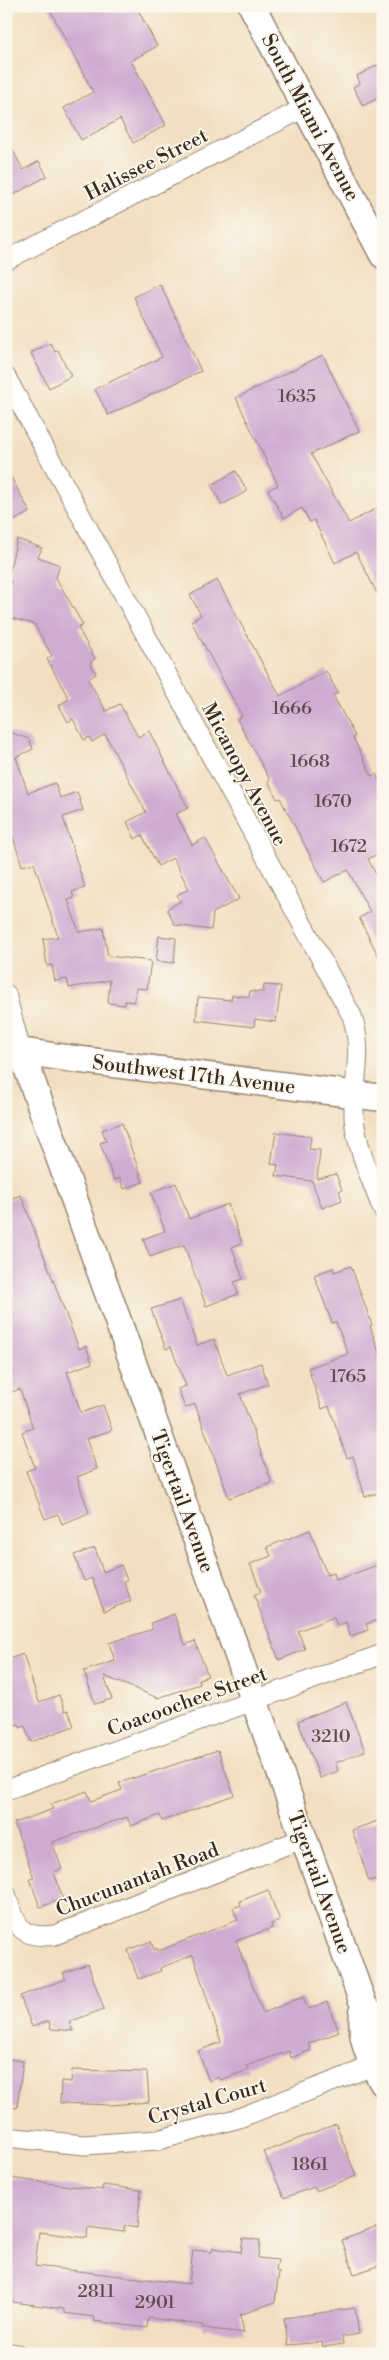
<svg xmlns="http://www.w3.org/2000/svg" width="389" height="2360" viewBox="0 0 389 2360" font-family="'Libre Bodoni',serif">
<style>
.building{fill:#cfabd1}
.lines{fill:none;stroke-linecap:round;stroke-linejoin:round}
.street-casing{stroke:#968470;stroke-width:21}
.secondary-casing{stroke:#968470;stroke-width:29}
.street{stroke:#fff;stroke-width:19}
.secondary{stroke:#fff;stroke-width:26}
.labels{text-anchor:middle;stroke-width:4;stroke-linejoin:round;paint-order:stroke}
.number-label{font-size:18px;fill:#604a4b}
.street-label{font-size:20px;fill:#3b2a1e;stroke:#fbf7ec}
</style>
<rect width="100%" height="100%" fill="#fbf7ec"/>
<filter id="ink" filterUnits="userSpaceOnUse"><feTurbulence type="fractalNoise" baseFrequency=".02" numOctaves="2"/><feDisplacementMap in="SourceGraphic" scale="10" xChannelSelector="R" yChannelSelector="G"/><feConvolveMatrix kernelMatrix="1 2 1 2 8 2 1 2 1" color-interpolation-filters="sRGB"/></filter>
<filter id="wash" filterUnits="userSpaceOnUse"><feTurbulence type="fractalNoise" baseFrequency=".0096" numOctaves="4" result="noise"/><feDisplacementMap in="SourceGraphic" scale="20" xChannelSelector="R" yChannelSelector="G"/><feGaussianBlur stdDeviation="1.12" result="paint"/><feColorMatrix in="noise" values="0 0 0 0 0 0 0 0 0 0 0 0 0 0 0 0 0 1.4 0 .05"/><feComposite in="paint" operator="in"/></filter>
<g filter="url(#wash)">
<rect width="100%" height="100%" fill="#f2dfc1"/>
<g id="blocks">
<!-- building -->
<path class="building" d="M48,6H136L157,46L131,61L166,125L133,143L120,119L81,140L64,108L93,92Z
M383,62V95L363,106L353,87L360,83L357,76Z
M6,137L23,170L39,161L47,176L6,199Z
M160,284L201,371L108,415L95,389L162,357L134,297Z
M50,343L55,352L58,350L71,376L49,388L31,353Z
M323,355L359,431L311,454L349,523L383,505V605L356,552L335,563L314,520L310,522L302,508L284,518L268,490L278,485L236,398Z
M6,468L30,512L6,525Z
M236,471L247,491L222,505L211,485Z
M17,539L42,548L38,557L60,565L56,578L83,625L78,628L95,659L90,662L96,674L88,679L106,711L120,704L138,737L149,731L188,808L176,814L192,845L205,838L239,899L213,913L211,930L175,925L167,909L181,901L177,895L189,889L173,858L158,866L142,835L135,839L127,822L146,812L105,734L92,742L89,737L84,740L73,719L68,722L59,705L69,699L47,659L52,656L34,624L6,617V600L11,581H7Z
M217,580L280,696L326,671L338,693L333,695L355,736L353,738L372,776L376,774L383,788V851L368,859L383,888V965L359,918L370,912L348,870L324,882L280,798L277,799L268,781L270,780L237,719L242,716L191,621L201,615L190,595Z
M6,731L29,739L33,749L16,757L28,793L55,783L60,798L77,792L83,810L63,817L85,888L72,892L74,898L68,900L79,932L103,928L108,956L151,961L147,989L136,988L134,1002L125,1001V1005L108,1003L110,980L69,988L67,979L55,981L52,965L47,966L43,939L58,937L34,863L22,866L6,814Z
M159,936L176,938L174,963L156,961Z
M264,985L281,986L276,1022L255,1019L254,1027L196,1020L198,997L231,1000L232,995L249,997L250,991L263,992Z
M122,1123L143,1182L124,1189L120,1178L114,1180L100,1143L106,1141L102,1130Z
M276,1132L311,1137L309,1149L320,1150L317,1179L336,1174L342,1190L339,1191L342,1200L322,1208L312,1181L276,1176L278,1165L271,1164Z
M176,1183L189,1219L228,1204L242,1243L232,1247L243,1279L234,1282L238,1294L206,1306L184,1245L150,1257L143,1239L165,1231L151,1192Z
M21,1195L79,1349L86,1346L92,1363L67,1372L81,1413L103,1405L112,1430L86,1439L97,1469L77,1477L89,1513L62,1524L58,1514L45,1519L26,1471L35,1468L22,1432L33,1428L20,1389L6,1394V1375L12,1373L6,1357V1200Z
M351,1266L372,1325L370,1326L383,1364V1491L365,1497L353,1456L347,1458L329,1406L322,1409L308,1368L348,1354L336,1322L332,1323L314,1275L333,1268L334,1272Z
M180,1300L197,1345L214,1339L227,1375L261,1363L268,1384L240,1394L272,1483L229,1498L195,1404L185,1408L178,1389L186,1386L171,1347L166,1349L151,1309Z
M310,1530L327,1575L334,1573L336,1580L383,1563V1618L366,1624L368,1630L350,1636L346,1622L337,1626L334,1617L298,1631L305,1649L279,1660L254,1595L261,1592L250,1564L271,1556L267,1547Z
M95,1548L103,1572L121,1565L127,1580L124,1581L131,1601L104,1611L92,1578L84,1581L74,1555Z
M174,1614L185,1645L195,1641L208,1676L199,1679L200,1684L158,1698L104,1676L112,1699L95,1704L84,1671L115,1661L109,1643L153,1629L151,1623Z
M23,1654L39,1702L59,1695L65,1711L68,1710L74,1726L31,1742L25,1726L20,1728L19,1724L6,1728V1660Z
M346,1702L365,1751L335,1763L338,1771L320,1778L298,1721Z
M218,1750L234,1795L162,1821L160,1815L131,1826L127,1817L52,1842L62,1869L54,1872L63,1899L40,1907L30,1879L34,1878L14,1823L53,1809L51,1804L87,1791L91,1801L122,1790L119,1783Z
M383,1819V1877L369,1881L352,1830Z
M268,1890L280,1921L271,1924L272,1928L236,1941L263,2013L303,1997L308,2009L327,2002L339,2032L308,2044L311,2050L291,2058L289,2051L246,2066L248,2070L220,2080L219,2077L209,2081L198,2051L221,2042L193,1955L160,1968L161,1971L138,1979L128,1950L151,1941L154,1950L157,1948L158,1951L238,1920L233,1908L241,1905L240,1901Z
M88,1964L104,2009L69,2022L73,2031L51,2029L49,2021L32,2027L20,1996L66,1979L63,1973Z
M6,2059L23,2061L17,2108L6,2107Z
M72,2070L147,2072L149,2102L110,2105L60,2103L61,2081L71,2082Z
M336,2124L356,2176L316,2191L314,2187L284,2198L264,2152Z
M9,2178L102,2190L103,2185L141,2190L137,2228L125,2226L124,2232L88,2227L87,2238L39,2232L35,2266L189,2284L193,2250L212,2252L213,2248L241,2252L243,2238L260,2240L258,2258L278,2260L276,2271L279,2272L275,2302L240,2315L244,2333L202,2328L203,2325L148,2318L147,2328L93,2321L94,2317L64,2313V2309L6,2301V2203Z
M383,2225V2264L354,2274L342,2240Z
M355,2308L359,2334L342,2337L343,2344L323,2347L322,2342L288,2345L284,2318Z"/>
</g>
</g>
<g filter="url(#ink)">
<use href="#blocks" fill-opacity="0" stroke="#968470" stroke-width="1"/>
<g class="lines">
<defs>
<path id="street" d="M6,260L306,107
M6,377L352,1016C364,1052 353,1078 354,1114C354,1141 373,1185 383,1210
M6,994L21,1051
M6,1790L383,1654
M6,1894C16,1924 18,1940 55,1935L304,1838
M6,2137L84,2145L158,2140L239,2118L383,2062
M6,2352L17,2354"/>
<path id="secondary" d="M252,6L383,255
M7,1049L66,1058L383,1098
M21,1051L364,2006L375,2017L383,2039
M364,2006C358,2035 369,2059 383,2083"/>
</defs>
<!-- street casing -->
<use href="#street" class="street-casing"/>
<!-- secondary casing -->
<use href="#secondary" class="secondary-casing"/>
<!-- street -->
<use href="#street" class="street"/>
<!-- secondary -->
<use href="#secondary" class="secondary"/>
</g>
</g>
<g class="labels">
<!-- number labels -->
<g class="number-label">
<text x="297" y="402">1635</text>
<text x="292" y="714">1666</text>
<text x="310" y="767">1668</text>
<text x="333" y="807">1670</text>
<text x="349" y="852">1672</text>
<text x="348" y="1382">1765</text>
<text x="331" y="1742">3210</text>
<text x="310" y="2170">1861</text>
<text x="96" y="2297">2811</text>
<text x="155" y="2308">2901</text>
</g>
<!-- street labels -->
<g class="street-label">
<text transform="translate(311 117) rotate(62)" y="7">South Miami Avenue</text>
<text transform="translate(146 164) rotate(-27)" y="7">Halissee Street</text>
<text transform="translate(245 774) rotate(62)" y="7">Micanopy Avenue</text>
<text transform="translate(194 1074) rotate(7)" y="7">Southwest 17th Avenue</text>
<text transform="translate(183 1501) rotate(70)" y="7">Tigertail Avenue</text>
<text transform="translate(187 1701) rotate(-20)" y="7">Coacoochee Street</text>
<text transform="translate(137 1879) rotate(-21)" y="7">Chucunantah Road</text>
<text transform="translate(320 1882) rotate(70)" y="7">Tigertail Avenue</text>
<text transform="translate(207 2101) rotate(-16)" y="7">Crystal Court</text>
</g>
</g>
<!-- margin -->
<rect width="389" height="2360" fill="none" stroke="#fbf7ec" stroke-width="25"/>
</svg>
